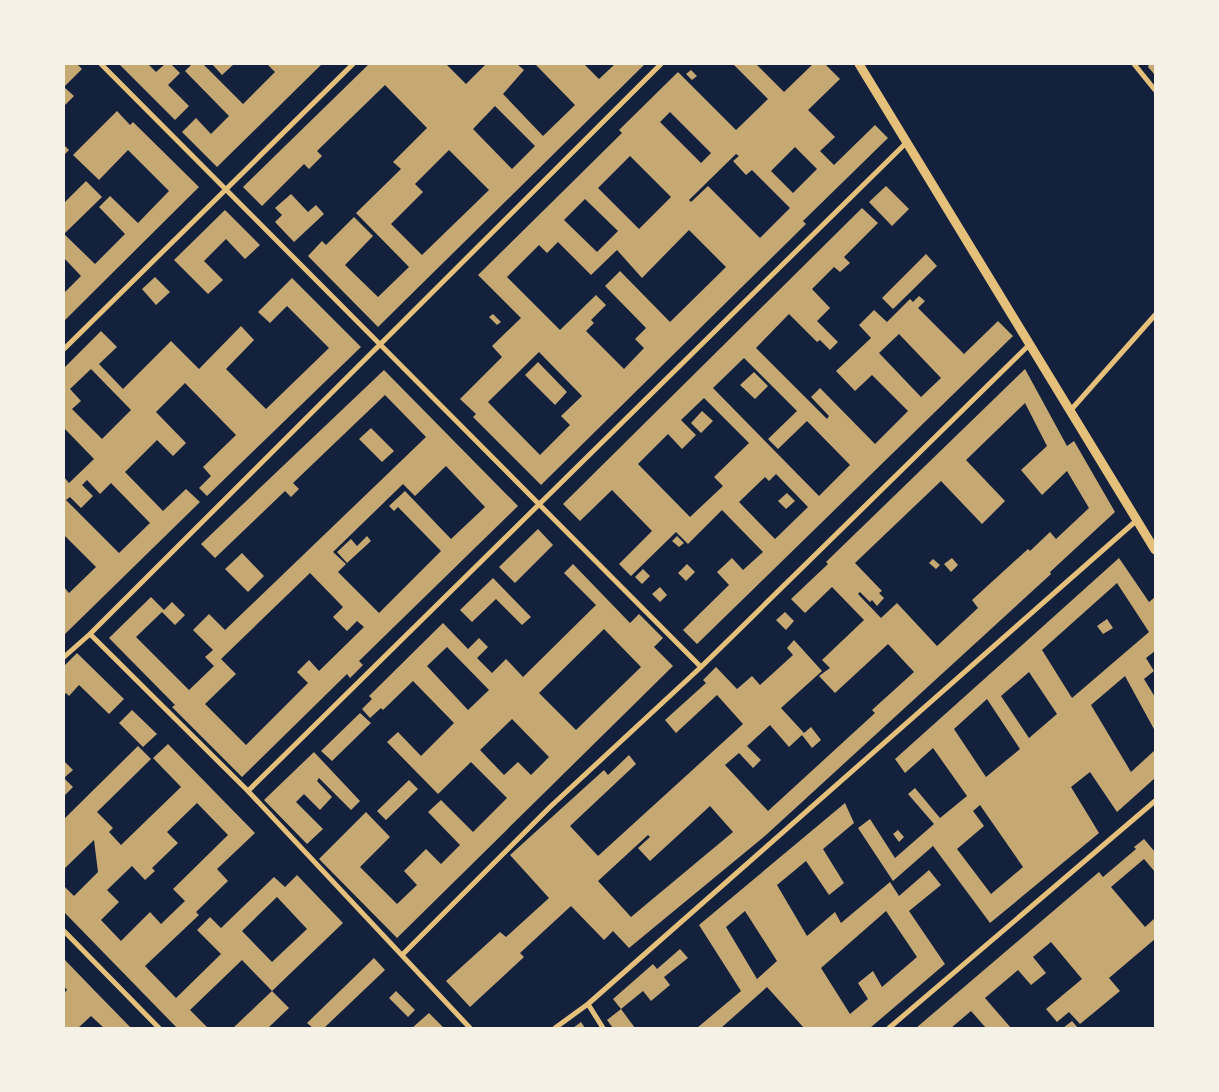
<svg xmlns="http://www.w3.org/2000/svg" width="1219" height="1092" viewBox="0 0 1219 1092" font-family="Figtree,sans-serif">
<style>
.building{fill:#c6a872;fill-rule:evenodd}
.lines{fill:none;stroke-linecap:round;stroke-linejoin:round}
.minor{stroke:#e5c07b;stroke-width:5}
.tertiary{stroke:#e5c07b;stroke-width:9}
</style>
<rect width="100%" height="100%" fill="#14213d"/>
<!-- building -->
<path class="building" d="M64,64H77L82,69L64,87L74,96L64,106Z
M119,64H148L156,72L165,64H171L180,73L168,85L189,106L175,120Z
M192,64H203L243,104L275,72L267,64H322L217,167L182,132L196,118L211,134L229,116L185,71Z
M212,64H234L222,75Z
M369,64H446L466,84L486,64H517L524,70L503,94L543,136L575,105L535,64H584L599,79L615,64H645L378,327L308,256L322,241L326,245L354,217L373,236L345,265L378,297L409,267L356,213L401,169L393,162L427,128L385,85L317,151L322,156L309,169L304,164L262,206L243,187ZM495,106L535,146L512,169L473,129ZM449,150L489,190L422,255L391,224L423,192L415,184Z
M733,64H756L784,92L813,64H827L826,65L840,79L808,110L835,137L820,151L834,165L875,125L888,138L803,221L806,224L541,485L473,417L476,414L460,399L502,357L492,346L521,318L478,275L622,133L619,130L678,72L736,130L768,99ZM670,112L711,153L701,163L660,122ZM795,147L817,169L793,193L771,171ZM736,154L739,156L733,161L746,175L752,170L790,208L760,238L708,186L691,202L689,200ZM630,156L671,197L639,229L598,188ZM585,199L618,231L597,252L564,220ZM689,230L726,267L670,322L620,271L605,286L646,328L635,339L644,348L624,369L586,331L594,323L591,320L606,305L596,295L560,330L507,277L539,245L547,253L558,242L591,275L617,250L642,278ZM539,352L582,396L561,416L570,425L540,455L488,402Z
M1149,64H1155V75L1148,67Z
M691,70L697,76L692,80L686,74Z
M117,111L130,125L133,122L199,187L64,321V293L81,276L64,258V203L86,181L102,197L64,234L95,264L125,234L99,207L110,196L138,223L169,191L128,150L99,180L73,155Z
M64,145L69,150L64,155Z
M886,186L909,209L892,226L869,202Z
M291,194L308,212L316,205L324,214L294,242L275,222L282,215L275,208Z
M862,208L878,223L844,257L850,263L840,272L834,267L812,289L830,308L817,321L838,342L830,350L820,340L817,342L789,314L756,348L827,419L829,416L811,397L820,388L875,444L908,411L872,375L855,391L836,371L871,338L859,325L874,310L887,322L910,299L913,302L919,296L925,301L918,308L964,354L998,321L1013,336L697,644L683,630L729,585L717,572L732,558L743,570L763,552L722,510L688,544L676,532L631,576L619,564L652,531L612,490L580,521L563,504ZM899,334L941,378L921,397L879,353ZM744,358L797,411L768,439L778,449L807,421L850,465L819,496L713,388ZM704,398L749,443L714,477L723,486L690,517L638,464L668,434L682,449L696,435L681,420ZM776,474L808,507L775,539L739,502L765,477L769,481Z
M225,210L260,245L245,259L226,239L204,261L223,280L208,294L174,260Z
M926,254L937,266L893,309L882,298Z
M155,277L170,292L156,305L142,289Z
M292,278L361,347L207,496L199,488L211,476L203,467L236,435L185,383L156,412L186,443L173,456L157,440L125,472L163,511L186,489L200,502L64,635V587L69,593L96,567L64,535V477L69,483L94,459L64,428V368L101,331L117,347L99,364L123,389L171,341L199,369L241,326L254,340L226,369L266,409L329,348L287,306L270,323L258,312ZM91,369L131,410L102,439L72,409L81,401L70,389ZM87,480L100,494L111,483L150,523L119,553L66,500L70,497L81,508L93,496L82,485Z
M493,314L501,322L497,325L489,317Z
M538,362L567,392L555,405L525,375Z
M1025,369L1067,446L1074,441L1115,512L1050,572L1051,574L766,835L629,948L613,931L604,940L571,906L520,953L524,957L470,1007L446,981L500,932L506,937L549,898L510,855L604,770L608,775L629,755L636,764L570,826L598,856L743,724L717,695L676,733L665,720L706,683L703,680L716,667L737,689L752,676L760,685L793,655L787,648L794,640L822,671L781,708L804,733L811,727L821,740L812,748L802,735L789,747L770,725L747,746L761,760L753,768L739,753L725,765L768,811L875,713L872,710L914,672L888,644L835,693L819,676L830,668L822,660L864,620L832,587L805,613L791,599L828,564L826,562ZM1025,403L1047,446L1021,470L1042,495L1067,471L1089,508L1056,539L1050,532L1030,551L1028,549L972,600L978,608L937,646L897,603L881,618L858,594L860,592L870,602L872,600L877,606L884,598L879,593L882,591L855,563L941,481L982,524L1005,501L966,460ZM710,806L733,832L631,917L598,881L648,835L650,837L638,848L650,861Z
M384,370L518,506L359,661L363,665L350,678L347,674L242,777L172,707L175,705L109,638L151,597L164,610L172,602L185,615L175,625L162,612L136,637L189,690L214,666L205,657L213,650L193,630L209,614L225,630L426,437L385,395L293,483L299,489L291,497L285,491L215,558L201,544ZM446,466L485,507L451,539L405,491L389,506L394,511L398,507L441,551L379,613L338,572L346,564L333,552L403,484L415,496ZM310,573L343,607L333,617L347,631L357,621L364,627L319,671L309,660L297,672L308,683L246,745L205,704L236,674L221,659Z
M754,372L768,386L755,399L740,385Z
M702,411L713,421L701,433L691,423Z
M371,428L394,451L382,462L359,439Z
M787,493L795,501L786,509L778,501Z
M538,529L553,545L515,583L499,567Z
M367,536L371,541L347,563L337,552L351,539L357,546Z
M677,536L684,543L679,547L672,541Z
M242,553L264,576L248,592L225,569Z
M952,558L958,565L951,572L944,564Z
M1119,558L1149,602L1155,597V651L1146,658L1154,671L1144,679L1155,697V731L1125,676L1091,705L1131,772L1155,750V778L1117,812L1090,772L1071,787L1099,833L990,923L933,846L893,881L858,828L870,819L895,858L934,824L908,794L915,788L940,818L967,796L933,748L905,773L895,759ZM1117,583L1149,632L1072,698L1042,650ZM1029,672L1057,714L1029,738L1001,696ZM987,699L1020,749L986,777L954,729ZM980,805L1023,867L991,894L957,849L984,826L973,811Z
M933,559L940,565L936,569L929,563Z
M573,564L630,623L639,614L663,638L654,647L673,666L397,938L319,859L366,812L390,837L360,867L397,904L417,885L404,871L426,849L441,864L460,845L428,812L441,800L473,832L507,798L471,762L438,794L387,742L398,732L421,756L454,723L413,681L383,710L381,708L370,718L362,709L372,699L369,696L443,623L468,649L479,638L488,647L477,658L492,673L506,659L523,677L596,605L564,573ZM604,629L641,667L576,730L539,693ZM447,647L489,690L468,710L427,666ZM512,719L549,757L531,775L518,762L504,775L480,750Z
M687,564L695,572L686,581L678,573Z
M643,569L650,576L642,584L635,577Z
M493,578L531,617L522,625L496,599L472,622L460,610Z
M660,587L667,595L660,602L652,594Z
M785,612L794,621L786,630L776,620Z
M1107,619L1113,628L1103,634L1097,626Z
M77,653L124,699L109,714L79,685L69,696L66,693L64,695V666Z
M132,710L157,734L143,747L119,723Z
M360,713L371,723L332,761L321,751Z
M168,744L255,833L217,869L228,881L196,912L199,915L145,966L176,998L221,954L197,930L210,917L221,928L274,877L285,887L297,875L343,923L272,991L242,960L190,1010L208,1028H177L64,912V886L74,896L98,872L94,840L64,869V819L138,746L151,759L97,812L113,828L109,832L121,845L181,787L153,758ZM197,803L228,835L173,889L185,901L161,924L150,912L121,941L101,920L119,902L107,890L132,866L145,880L155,871L152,868L178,843L167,832ZM277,897L307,929L272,962L242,931Z
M314,752L360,801L351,810L319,778L317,781L332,797L320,810L304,794L296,802L323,829L307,844L264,800Z
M64,761L73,770L64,778L73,787L64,796Z
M409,780L418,789L386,820L377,811Z
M845,803L854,823L823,849L844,883L829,895L806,861L777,885L807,936L835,912L841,923L890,882L899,896L929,870L941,885L909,911L945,964L870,1028H804L767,987L721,1028H697L741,991L699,925ZM745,911L777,961L757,979L726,927ZM886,911L917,957L882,987L873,971L858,983L868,999L850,1014L821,968Z
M898,830L904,837L899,842L893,834Z
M1144,839L1155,852V872L1144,859L1111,887L1145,927L1155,918V939L1109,978L1120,991L1080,1024L1069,1012L1057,1022L1046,1009L1082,979L1051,942L1033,957L1046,973L1031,985L1018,970L985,998L1011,1028H986L971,1011L951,1028H916L1099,872L1103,877L1136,849L1134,847Z
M680,949L688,958L664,977L670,985L651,1001L643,991L621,1009L613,999L653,964L657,969Z
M374,958L385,970L324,1028H313L307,1023Z
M64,959L92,988L131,1028H104L91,1016L78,1028H64V993L67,990L64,986Z
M272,991L289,1008L268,1028H233Z
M396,991L415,1010L408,1017L389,998Z
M621,1009L635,1028H613L607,1020Z
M429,1013L444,1028H412Z
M1072,1021L1078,1028H1063Z
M581,1022L585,1028H573Z"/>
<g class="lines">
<!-- minor -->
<path class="minor" d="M101,64L701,667
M1134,64L1155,90
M64,349L353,64
M1070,411L1155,315
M90,634L248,791L470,1028
M64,657L90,634L661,64
M248,791L907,142
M64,931L159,1028
M402,955L550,807L701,667L1030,344
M588,1004L603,1028
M555,1028L588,1004L1137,520
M889,1028L1155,801"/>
<!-- tertiary -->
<path class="tertiary" d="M859,64L1155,550"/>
</g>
<!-- border -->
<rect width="1219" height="1092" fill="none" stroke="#f6f1e7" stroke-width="130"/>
</svg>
